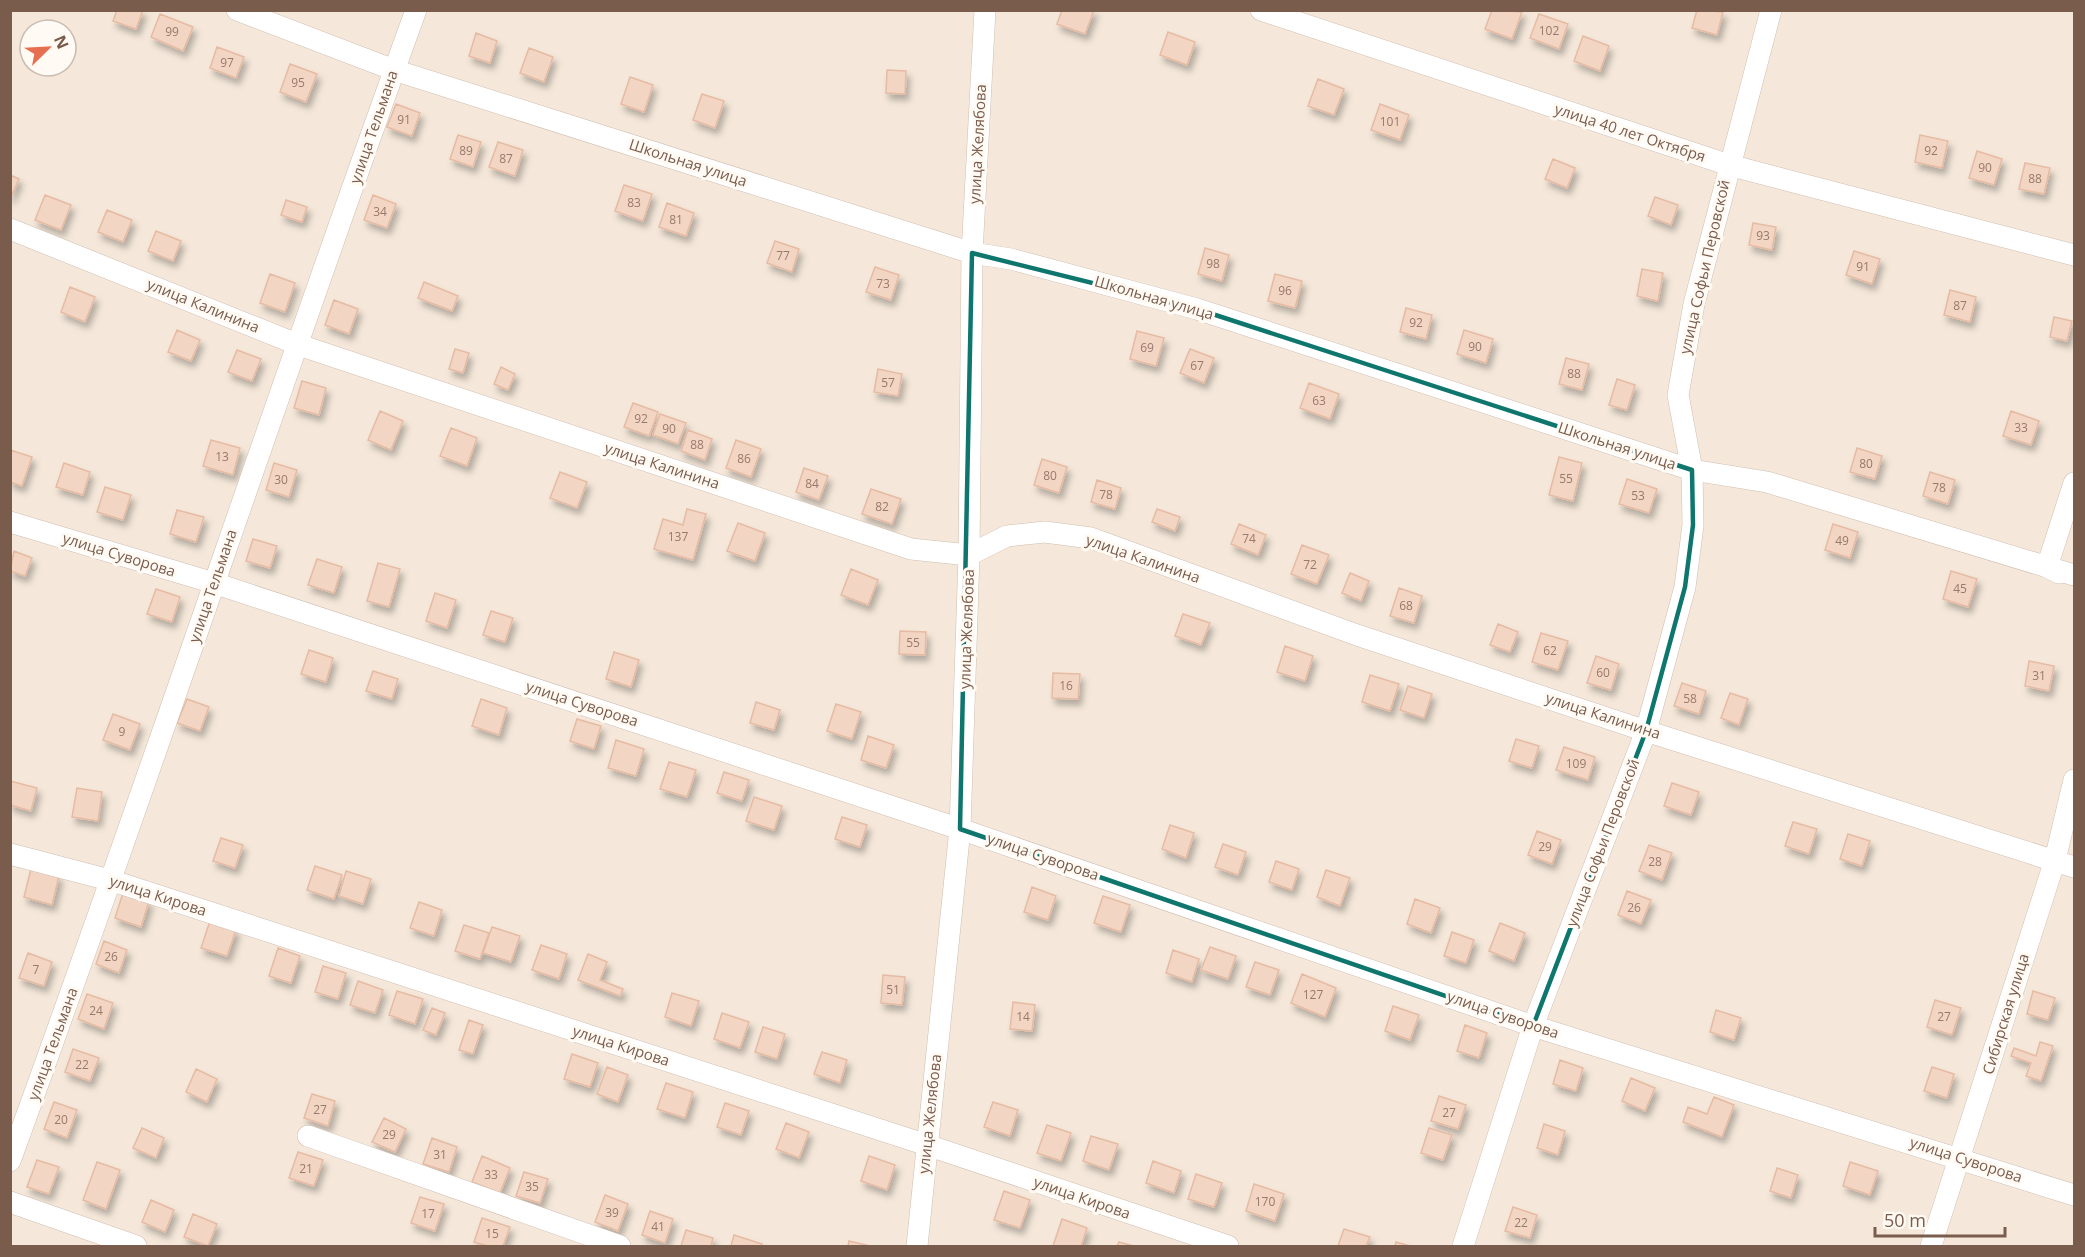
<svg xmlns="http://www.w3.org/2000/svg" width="2085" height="1257" viewBox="0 0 2085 1257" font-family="'Open Sans',sans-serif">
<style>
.residential{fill:#f5e8da;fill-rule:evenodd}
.building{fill:#f3d5c3;stroke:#e6bba3;stroke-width:1.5;filter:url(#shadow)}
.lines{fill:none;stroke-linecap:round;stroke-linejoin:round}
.minor-casing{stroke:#d1beb0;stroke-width:22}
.minor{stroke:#fff;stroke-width:21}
.marked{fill:none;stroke:#0f766e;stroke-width:4.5;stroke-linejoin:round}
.labels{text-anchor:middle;stroke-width:6;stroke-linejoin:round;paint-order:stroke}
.number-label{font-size:12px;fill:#987a6a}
.street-label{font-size:15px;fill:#7a5c4d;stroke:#fffaf3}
</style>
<defs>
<filter id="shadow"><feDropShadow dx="3.5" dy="6" stdDeviation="3" flood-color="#0004"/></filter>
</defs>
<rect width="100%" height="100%" fill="#fdf6ec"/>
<!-- residential -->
<path class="residential" d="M11,11H2074V1246H11ZM30,30H66V66H30Z"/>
<!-- building -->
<path class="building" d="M117,10H143L136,29L113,21Z
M1062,10H1094L1085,34L1057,24Z
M1492,10L1522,12L1512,39L1485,29Z
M1697,10L1723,12L1717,35L1692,28Z
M160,14L193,27L183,51L151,37Z
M1539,14L1568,24L1559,49L1530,38Z
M1168,32L1195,42L1187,65L1160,55Z
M476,33L497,41L490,63L469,56Z
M1583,36L1609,46L1600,71L1574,61Z
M217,47L244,57L236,78L210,68Z
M529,48L553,57L544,82L520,73Z
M290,64L317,74L306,102L280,92Z
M887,70L906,71L905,94L886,93Z
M630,77L653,85L644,112L621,104Z
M1318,79L1344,89L1334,115L1308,106Z
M702,94L724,101L715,128L693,120Z
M396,104L420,113L412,136L387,127Z
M1380,104L1409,115L1400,140L1371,130Z
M458,135L481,142L473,167L450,159Z
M1920,135L1948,141L1942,168L1915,162Z
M498,142L523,150L515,176L489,167Z
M1977,151L2002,159L1994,185L1969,178Z
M1553,159L1575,168L1567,188L1545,179Z
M2025,163L2050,168L2044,194L2019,189Z
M10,175L19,179L10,199Z
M624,185L652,194L643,221L615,211Z
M45,195L71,205L61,230L35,220Z
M373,195L396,204L387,228L364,220Z
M1655,197L1678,205L1671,225L1648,216Z
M286,200L307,207L302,222L281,215Z
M667,203L694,213L686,236L659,227Z
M107,210L132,220L123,242L98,232Z
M1753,223L1776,227L1772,250L1749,245Z
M156,231L181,241L173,261L148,251Z
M775,241L799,249L792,272L767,263Z
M1205,248L1229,255L1222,281L1198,274Z
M1854,251L1880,259L1872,284L1846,275Z
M875,267L899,275L891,300L866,292Z
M1642,269L1663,273L1658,301L1637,296Z
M270,274L295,283L285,312L260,303Z
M1275,274L1302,281L1295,308L1268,301Z
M424,282L458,296L452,311L418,298Z
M70,287L95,297L85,322L61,312Z
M1950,290L1976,297L1970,322L1944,315Z
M334,300L358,309L349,334L325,325Z
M1406,308L1432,315L1426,339L1400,332Z
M2054,317L2072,321L2067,341L2050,337Z
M177,330L200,340L191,361L168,352Z
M1464,330L1493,339L1486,363L1457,354Z
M1137,331L1164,338L1156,366L1130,359Z
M455,349L469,353L463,373L449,369Z
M1190,349L1214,358L1204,383L1180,373Z
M237,350L261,359L252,381L228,372Z
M1566,358L1589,364L1582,390L1559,384Z
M501,367L515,374L508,390L494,384Z
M878,369L902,374L898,396L874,392Z
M1617,379L1635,385L1627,410L1609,405Z
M302,381L326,388L319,415L294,408Z
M1309,383L1339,394L1330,419L1300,408Z
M633,403L658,412L649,436L624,427Z
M380,411L403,421L391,450L368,440Z
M2011,411L2039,421L2031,445L2003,436Z
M660,414L686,423L678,444L653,435Z
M451,428L477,438L467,466L440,456Z
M688,430L712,439L705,460L681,451Z
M211,440L240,448L233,475L203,466Z
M736,440L761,449L751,477L726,468Z
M1857,448L1882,456L1875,479L1850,472Z
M10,450L32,457L22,486L10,482Z
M1559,457L1582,463L1573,501L1549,495Z
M1042,459L1067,467L1059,493L1034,485Z
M64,463L90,472L83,495L56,487Z
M274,463L297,470L289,497L266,490Z
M804,468L828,476L819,500L796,492Z
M560,472L587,482L577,508L550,498Z
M1930,472L1955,480L1948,504L1923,496Z
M1627,479L1657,489L1649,513L1619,504Z
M1097,480L1121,488L1115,509L1091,502Z
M105,487L131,495L123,520L97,512Z
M871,489L901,499L892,524L862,514Z
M687,509L706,514L693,560L654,549L663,519L683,525Z
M1157,509L1180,517L1175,531L1152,522Z
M177,510L204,517L196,542L170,534Z
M738,523L765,533L755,561L727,551Z
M1239,524L1266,535L1258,555L1231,544Z
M1833,524L1858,532L1850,558L1825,550Z
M253,539L277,546L270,568L246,561Z
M1302,545L1329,555L1317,584L1291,574Z
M14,551L32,558L25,576L10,571Z
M317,559L342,567L334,593L308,585Z
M378,563L400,569L389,607L367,601Z
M851,569L878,580L868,605L841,595Z
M1951,571L1977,579L1968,607L1943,599Z
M1350,573L1369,581L1361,601L1342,593Z
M1399,588L1422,596L1414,623L1390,616Z
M156,589L180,597L172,622L147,614Z
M435,593L456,600L447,628L426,621Z
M491,611L513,618L505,642L483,635Z
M1183,614L1210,623L1201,645L1175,636Z
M1498,624L1518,632L1510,652L1490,645Z
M900,631L926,632L925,655L899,654Z
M1541,633L1568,641L1558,670L1532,662Z
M1285,646L1313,656L1305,681L1277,672Z
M309,650L333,658L326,682L301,674Z
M614,652L639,660L631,687L606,679Z
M1596,656L1619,664L1611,690L1587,683Z
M2029,661L2054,666L2049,691L2025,686Z
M373,671L398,679L392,699L366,691Z
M1053,673L1080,674L1078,699L1052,698Z
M1370,675L1399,684L1390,711L1362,702Z
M1682,683L1706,691L1699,714L1674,706Z
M1408,686L1432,694L1424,718L1400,710Z
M1730,693L1748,699L1739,725L1721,718Z
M187,699L209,707L200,731L177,723Z
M481,699L507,708L499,735L472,726Z
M756,702L780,710L774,730L750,723Z
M836,704L861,712L852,739L827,731Z
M113,714L140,724L130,750L103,740Z
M577,719L601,726L594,749L570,741Z
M868,736L894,745L886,768L861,760Z
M1516,739L1539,746L1532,768L1509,761Z
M616,740L644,749L636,776L608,768Z
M1564,747L1595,757L1588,780L1556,770Z
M669,762L696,770L687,797L660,789Z
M724,772L749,780L742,801L717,793Z
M10,781L37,788L31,811L10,805Z
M1672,783L1699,792L1691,815L1664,806Z
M77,788L102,792L98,821L72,817Z
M754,797L782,806L774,830L746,821Z
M842,817L867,825L860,847L835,839Z
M1793,822L1817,829L1809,854L1785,846Z
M1170,825L1194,833L1186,858L1162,849Z
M1537,831L1561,840L1552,864L1528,855Z
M1848,834L1870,841L1862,866L1840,859Z
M221,838L243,845L235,868L213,861Z
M1223,844L1246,852L1238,875L1215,867Z
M1649,845L1672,853L1662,880L1639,871Z
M1276,861L1299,869L1292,890L1269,882Z
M315,866L342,875L334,899L307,890Z
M31,869L59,876L52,905L24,897Z
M1326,870L1350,878L1340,906L1317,897Z
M346,871L371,879L363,904L339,896Z
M1032,887L1056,896L1048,920L1024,912Z
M1627,891L1651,900L1641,924L1618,915Z
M123,893L149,901L141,927L115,918Z
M1103,896L1130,905L1121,932L1094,923Z
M1415,899L1440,908L1431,933L1407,924Z
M419,902L442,910L434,936L410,928Z
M210,921L236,930L227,956L201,948Z
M1500,923L1525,933L1514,961L1489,951Z
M464,925L489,933L480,959L455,951Z
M492,927L520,936L511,962L483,953Z
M1452,932L1474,940L1466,963L1444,956Z
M104,941L127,950L119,973L96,964Z
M541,945L567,954L559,979L532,970Z
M1210,947L1236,956L1228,979L1201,970Z
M278,948L300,956L291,983L269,976Z
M1173,950L1199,959L1192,982L1166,973Z
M28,953L52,962L44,986L19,978Z
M588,954L607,962L600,980L623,989L620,996L578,980Z
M1255,962L1279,970L1270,995L1246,987Z
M323,966L346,973L338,999L315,992Z
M1302,974L1336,988L1325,1017L1291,1003Z
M883,975L905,977L902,1005L881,1003Z
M358,981L383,990L375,1013L350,1005Z
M397,991L423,999L415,1024L389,1015Z
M2033,991L2055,998L2048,1020L2027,1014Z
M672,993L699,1001L691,1026L665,1017Z
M87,994L113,1003L104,1029L78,1019Z
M1935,1000L1961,1008L1952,1035L1927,1027Z
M1013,1002L1035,1005L1032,1031L1010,1029Z
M1393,1006L1419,1015L1410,1040L1385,1031Z
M432,1008L445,1013L436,1035L423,1030Z
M1716,1010L1741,1018L1734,1040L1710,1032Z
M722,1013L749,1022L740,1048L714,1039Z
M469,1020L483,1025L473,1054L459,1050Z
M1465,1025L1487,1033L1479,1058L1457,1051Z
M763,1027L785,1034L777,1059L755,1052Z
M2040,1042L2053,1046L2041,1081L2026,1076L2031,1063L2011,1056L2014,1048L2036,1056Z
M73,1049L99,1058L90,1081L65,1072Z
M822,1052L847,1060L840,1083L814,1074Z
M572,1054L598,1063L590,1087L564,1079Z
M1560,1060L1583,1068L1576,1091L1553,1084Z
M607,1067L628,1075L618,1102L597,1094Z
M1932,1067L1954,1074L1947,1098L1924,1091Z
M196,1069L217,1079L207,1102L186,1092Z
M1631,1078L1655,1088L1645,1111L1622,1101Z
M666,1083L693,1092L685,1118L657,1109Z
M312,1094L335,1101L328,1126L304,1118Z
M1439,1096L1466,1105L1458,1129L1431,1121Z
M1714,1097L1734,1105L1722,1137L1683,1122L1688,1107L1707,1114Z
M54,1102L77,1110L67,1138L44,1129Z
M993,1102L1018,1110L1010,1136L984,1127Z
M725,1103L749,1111L741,1135L717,1127Z
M384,1118L406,1129L395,1152L372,1142Z
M786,1123L809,1132L799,1158L776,1149Z
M1544,1124L1565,1131L1558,1155L1537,1148Z
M1047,1125L1071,1133L1061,1161L1037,1153Z
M142,1128L164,1138L156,1158L133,1148Z
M1429,1128L1452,1135L1443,1160L1421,1153Z
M1091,1136L1118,1144L1109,1170L1083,1161Z
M432,1138L457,1147L449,1172L423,1164Z
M298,1152L323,1160L314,1186L289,1178Z
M482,1156L510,1168L500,1193L472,1182Z
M869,1156L895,1165L887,1190L861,1181Z
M37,1160L59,1167L49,1194L27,1187Z
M1153,1161L1181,1171L1174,1193L1146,1183Z
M97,1162L120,1170L106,1209L83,1200Z
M1850,1162L1878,1171L1870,1195L1843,1186Z
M1777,1168L1798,1175L1791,1198L1770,1191Z
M524,1172L548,1179L540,1203L516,1196Z
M1196,1174L1222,1183L1214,1207L1188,1199Z
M1254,1184L1284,1194L1275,1221L1246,1211Z
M1004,1191L1030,1200L1020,1228L994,1220Z
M605,1195L628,1204L618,1231L595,1222Z
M420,1197L444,1204L435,1231L411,1223Z
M151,1200L174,1210L165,1232L142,1222Z
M1513,1207L1537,1215L1530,1238L1505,1231Z
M650,1211L673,1219L665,1243L642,1235Z
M193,1214L217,1224L208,1246L184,1237Z
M482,1218L510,1227L503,1246H488L474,1242Z
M1062,1219L1087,1228L1081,1246H1053Z
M1344,1229L1370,1237L1366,1246H1338Z
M686,1230L713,1238L711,1246H681Z
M734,1235L762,1244L761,1246H731Z
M849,1241L870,1246H848Z
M1119,1242L1133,1246H1117Z
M1396,1242L1410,1246H1395Z"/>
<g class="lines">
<defs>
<path id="minor" d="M237,10L394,70L972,253L1011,259L1197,309L1692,470L1767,482L2074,575
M1261,10L1729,165L2074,255
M10,229L299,345L911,549L969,555L1007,536L1045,532L1091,538L1357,635L1646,731L2074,867
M10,522L214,583L960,829L1533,1026L2074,1195
M2059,573L2047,567L2074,483
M10,854L113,881L927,1145L1228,1246
M308,1136L620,1246
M10,1161C150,779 277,393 416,10
M10,1202L136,1246
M917,1246L960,829L969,555L972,253L985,10
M1463,1246L1533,1026L1646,731L1685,587L1693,525L1692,470L1678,395L1694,304L1771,10
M1931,1246L2055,860L2074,780"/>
</defs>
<!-- minor casing -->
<use href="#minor" class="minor-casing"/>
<!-- minor -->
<use href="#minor" class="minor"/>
</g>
<!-- marked area -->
<path class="marked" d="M972,253L1197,309L1692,470L1693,525L1685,587L1646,731L1533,1026L960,829Z"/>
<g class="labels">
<!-- number labels -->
<g class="number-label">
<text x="1549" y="35">102</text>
<text x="172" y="36">99</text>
<text x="227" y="67">97</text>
<text x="298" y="87">95</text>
<text x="404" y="124">91</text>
<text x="1390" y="126">101</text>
<text x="466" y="155">89</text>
<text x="1931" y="155">92</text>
<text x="506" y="163">87</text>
<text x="1985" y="172">90</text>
<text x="2035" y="183">88</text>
<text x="634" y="207">83</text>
<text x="380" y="216">34</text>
<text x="676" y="224">81</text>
<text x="1763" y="240">93</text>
<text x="783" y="260">77</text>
<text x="1213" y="268">98</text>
<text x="1863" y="271">91</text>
<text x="883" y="288">73</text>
<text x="1285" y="295">96</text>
<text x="1960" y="310">87</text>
<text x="1416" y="327">92</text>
<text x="1475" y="351">90</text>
<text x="1147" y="352">69</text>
<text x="1197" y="370">67</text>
<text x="1574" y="378">88</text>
<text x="888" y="387">57</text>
<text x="1319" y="405">63</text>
<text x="641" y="423">92</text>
<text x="2021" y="432">33</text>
<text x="669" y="433">90</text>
<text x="697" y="449">88</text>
<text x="222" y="461">13</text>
<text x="744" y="463">86</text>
<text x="1866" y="468">80</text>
<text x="1050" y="480">80</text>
<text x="1566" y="483">55</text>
<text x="281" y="484">30</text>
<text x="812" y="488">84</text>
<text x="1939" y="492">78</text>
<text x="1106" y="499">78</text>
<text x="1638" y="500">53</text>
<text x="882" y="511">82</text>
<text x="678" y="541">137</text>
<text x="1249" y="543">74</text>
<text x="1842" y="545">49</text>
<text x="1310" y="569">72</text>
<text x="1960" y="593">45</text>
<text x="1406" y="610">68</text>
<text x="913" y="647">55</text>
<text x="1550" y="655">62</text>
<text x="1603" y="677">60</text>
<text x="2039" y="680">31</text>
<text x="1066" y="690">16</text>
<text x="1690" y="703">58</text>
<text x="122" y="736">9</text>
<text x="1576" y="768">109</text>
<text x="1545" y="851">29</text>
<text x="1655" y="866">28</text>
<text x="1634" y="912">26</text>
<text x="111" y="961">26</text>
<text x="36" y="974">7</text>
<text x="893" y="994">51</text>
<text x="1313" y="999">127</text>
<text x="96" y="1015">24</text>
<text x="1023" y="1021">14</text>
<text x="1944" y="1021">27</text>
<text x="82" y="1069">22</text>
<text x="320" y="1114">27</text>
<text x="1449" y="1117">27</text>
<text x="61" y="1124">20</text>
<text x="389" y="1139">29</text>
<text x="440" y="1159">31</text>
<text x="306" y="1173">21</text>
<text x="491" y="1179">33</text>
<text x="532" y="1191">35</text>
<text x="1265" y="1206">170</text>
<text x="612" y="1217">39</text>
<text x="428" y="1218">17</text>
<text x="1521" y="1227">22</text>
<text x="658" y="1231">41</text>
<text x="492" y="1238">15</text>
</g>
<!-- street labels -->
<g class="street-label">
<text transform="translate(374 127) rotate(-71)" y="5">улица Тельмана</text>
<text transform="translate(1630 133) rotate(18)" y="5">улица 40 лет Октября</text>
<text transform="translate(978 144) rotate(-87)" y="5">улица Желябова</text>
<text transform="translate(688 163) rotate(18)" y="5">Школьная улица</text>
<text transform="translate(1705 267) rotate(-77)" y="5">улица Софьи Перовской</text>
<text transform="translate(1154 298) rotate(16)" y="5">Школьная улица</text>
<text transform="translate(203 306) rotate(22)" y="5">улица Калинина</text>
<text transform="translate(1617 446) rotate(18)" y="5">Школьная улица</text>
<text transform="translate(662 466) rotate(18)" y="5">улица Калинина</text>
<text transform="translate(119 555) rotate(17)" y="5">улица Суворова</text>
<text transform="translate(1143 559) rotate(19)" y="5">улица Калинина</text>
<text transform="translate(213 586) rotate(-71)" y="5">улица Тельмана</text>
<text transform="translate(967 629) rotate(-88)" y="5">улица Желябова</text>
<text transform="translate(582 704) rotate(18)" y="5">улица Суворова</text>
<text transform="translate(1603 716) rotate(18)" y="5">улица Калинина</text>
<text transform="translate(1603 843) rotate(-69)" y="5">улица Софьи Перовской</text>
<text transform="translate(1043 857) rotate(19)" y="5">улица Суворова</text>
<text transform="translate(158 896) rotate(18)" y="5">улица Кирова</text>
<text transform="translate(2006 1014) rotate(-73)" y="5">Сибирская улица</text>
<text transform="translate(1503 1015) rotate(19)" y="5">улица Суворова</text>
<text transform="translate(53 1044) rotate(-70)" y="5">улица Тельмана</text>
<text transform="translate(621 1046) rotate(18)" y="5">улица Кирова</text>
<text transform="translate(930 1114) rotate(-84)" y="5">улица Желябова</text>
<text transform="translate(1966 1160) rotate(18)" y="5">улица Суворова</text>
<text transform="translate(1082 1198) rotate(19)" y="5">улица Кирова</text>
</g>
</g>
<!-- border -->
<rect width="2085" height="1257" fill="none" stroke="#7a5c4d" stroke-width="24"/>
<!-- north arrow -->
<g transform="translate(48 48) rotate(66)"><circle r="28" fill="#fffaf3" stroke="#cabbb1" stroke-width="1.5"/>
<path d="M0-4.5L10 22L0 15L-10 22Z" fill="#e76f51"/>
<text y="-9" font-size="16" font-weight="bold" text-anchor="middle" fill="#7a5c4d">N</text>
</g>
<!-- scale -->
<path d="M1875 1227v9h130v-9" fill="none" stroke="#7a5c4d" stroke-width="3"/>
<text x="1884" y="1227" font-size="18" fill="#7a5c4d" stroke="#fffaf3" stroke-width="4.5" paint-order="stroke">50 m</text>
</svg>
